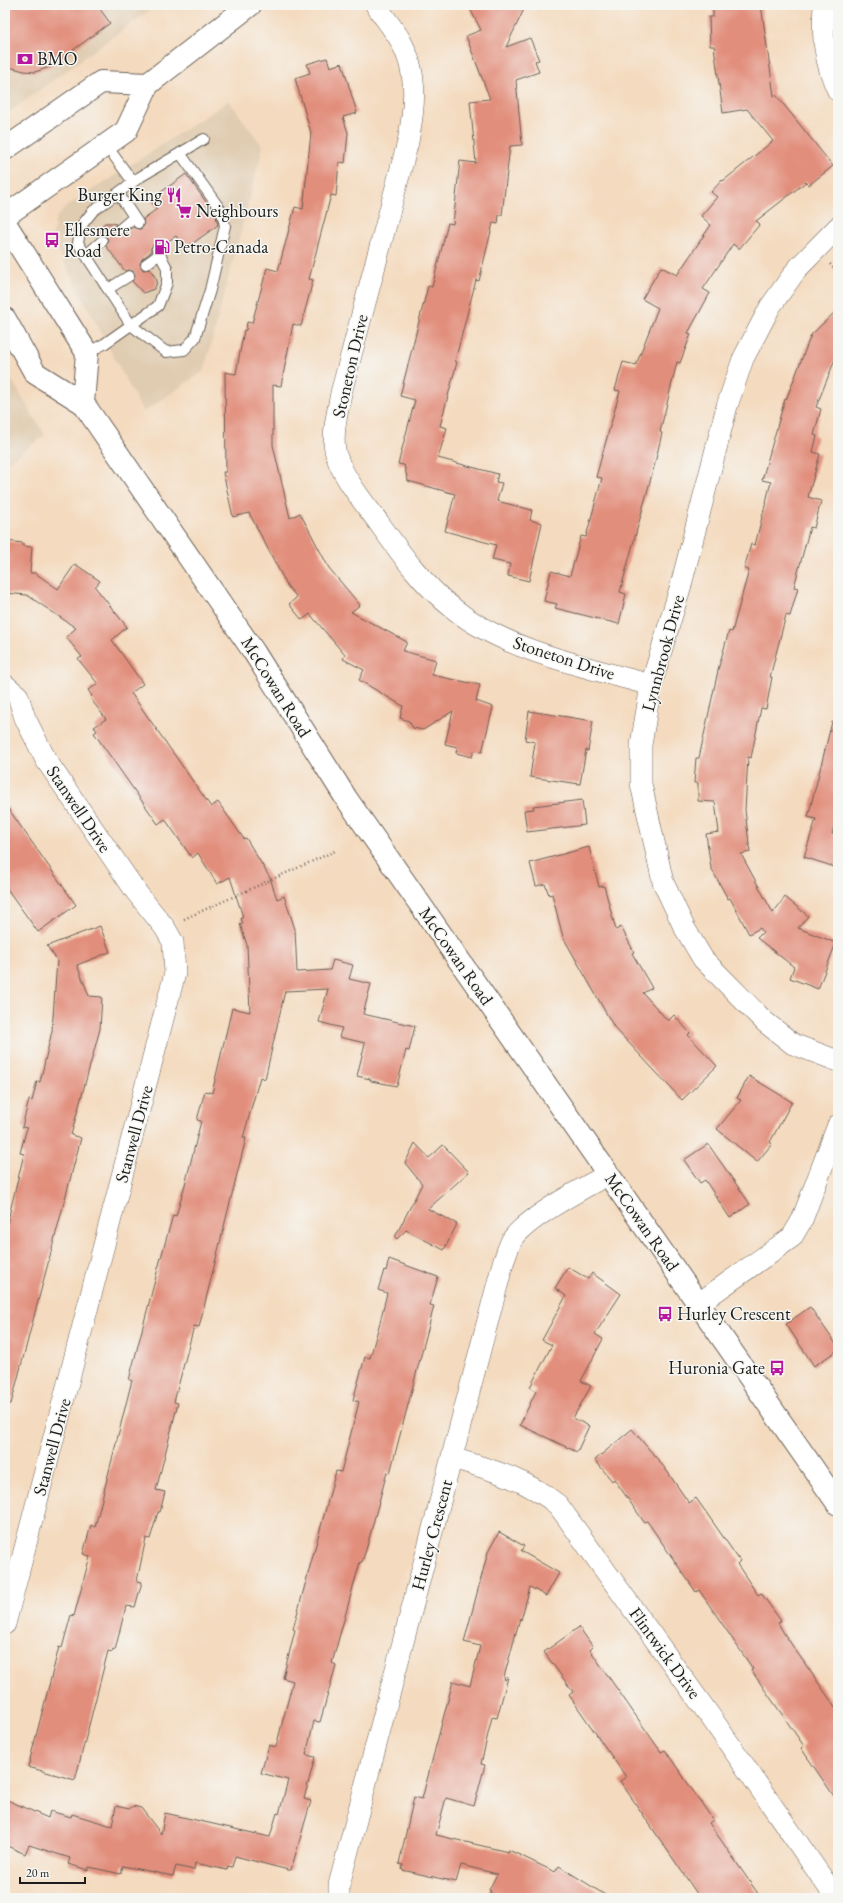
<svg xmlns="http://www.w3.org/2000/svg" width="843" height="1903" viewBox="0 0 843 1903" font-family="'EB Garamond',serif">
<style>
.built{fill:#e0ccb1}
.building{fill:#e28e7b}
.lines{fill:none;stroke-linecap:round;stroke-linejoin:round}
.lane-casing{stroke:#685e55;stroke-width:12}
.street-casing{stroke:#685e55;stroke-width:22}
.secondary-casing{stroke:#685e55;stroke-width:24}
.path{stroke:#685e55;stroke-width:2.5;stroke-dasharray:1 3;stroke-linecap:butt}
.lane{stroke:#fff;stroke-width:10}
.street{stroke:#fff;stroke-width:21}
.secondary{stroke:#fff;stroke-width:22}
.labels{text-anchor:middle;stroke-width:3;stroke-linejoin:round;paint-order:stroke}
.poi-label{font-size:18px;fill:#1c1c1c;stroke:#f6f6f2;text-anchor:start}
.street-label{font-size:18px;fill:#1c1c1c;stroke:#f6f6f2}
</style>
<rect width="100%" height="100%" fill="#f6f6f2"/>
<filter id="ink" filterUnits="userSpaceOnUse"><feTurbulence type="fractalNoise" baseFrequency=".025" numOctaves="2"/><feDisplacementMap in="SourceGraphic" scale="8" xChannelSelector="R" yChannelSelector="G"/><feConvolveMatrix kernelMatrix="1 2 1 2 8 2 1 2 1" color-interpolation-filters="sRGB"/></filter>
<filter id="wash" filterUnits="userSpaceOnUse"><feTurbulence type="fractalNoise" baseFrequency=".012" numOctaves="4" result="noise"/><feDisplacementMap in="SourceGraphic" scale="16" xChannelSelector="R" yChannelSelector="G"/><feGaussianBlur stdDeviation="0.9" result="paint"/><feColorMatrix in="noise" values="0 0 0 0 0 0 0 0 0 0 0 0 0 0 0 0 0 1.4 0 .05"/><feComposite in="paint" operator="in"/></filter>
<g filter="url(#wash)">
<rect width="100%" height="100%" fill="#f4dabe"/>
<!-- built -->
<path class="built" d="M5,5H157L5,115Z
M229,101L263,147L204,371L143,412L52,240L56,218L66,207Z
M5,369L45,435L5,464Z"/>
<g id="blocks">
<!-- building -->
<path class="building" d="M5,5H97L110,23L50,67L35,72L24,71L5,66Z
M468,5H526L506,47L530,38L539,60L535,61L539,72L516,80L522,145L510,146L502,215H499L498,224L493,223L479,281L476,280L455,361L457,362L440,426L447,428L438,458L498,474L496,482L502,483L497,501L532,510L530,520L542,523L529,581L508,576L510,564L492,560L496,545L445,531L455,494L408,481L404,465L398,464L415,400L400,396L428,286L432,287L448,223L453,224L460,161L476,163L470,101L490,99L466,36L481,30Z
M713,5H761L774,96L776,95L833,166L809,185L806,182L756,221L760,224L739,249L733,244L703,289L710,293L688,333L691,334L680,363L677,362L660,432L662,433L655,463L620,592L626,594L619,624L555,608L557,604L544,601L551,571L570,576L581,536L586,537L602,478L596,477L620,391L615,390L623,362L636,365L658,308L642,299L661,267L677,275L711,225L701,216L717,197L711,192L722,180L723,181L773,141L747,109L723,113L714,46H710L709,17H713Z
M327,58L330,67L342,63L357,113L343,117L348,133L345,163L339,162L336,196L331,195L309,279L313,280L301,326L293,324L281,386L273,385V445L290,518L300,513L329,568L360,605L351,612L407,642L403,651L436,660L432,675L480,685L476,701L493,707L482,752L474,751L472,757L456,753L457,747L445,744L453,711L423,730L413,728L409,721L400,718L403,706L359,680L364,670L343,659L345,655L310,614L302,620L289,604L296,598V596L288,587L249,513L233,517L223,472H226L225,372L236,374L244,330H246L247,322L252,323L267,268L278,271L295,207L303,209L311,133L295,78L310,73L307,64Z
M186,174L216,216L218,225L185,249L176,236L162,245L158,243H154L151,248V252L142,259L140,264L143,270L150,269L157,280L156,285L154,289L143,293L132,281L135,276L134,272L129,270L125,271L106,246L108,239L104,235H100V228L105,223H112L116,224L114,227L115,233L121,235L133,227L138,229H141L144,226L143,219L157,209L150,200Z
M838,309V352L816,407L821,409L814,435L817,436L813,452L820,454L808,497L821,501L814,528L810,527L794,587L798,588L790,616L786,615L770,677H772L766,709L761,708L751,758L748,757L745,810L750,852L741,854L773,913L785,897L808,916L798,928L836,943L818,989L790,978L794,967L757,938L763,932L760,928L749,934L730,898L728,899L711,868L706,834L719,832L715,802L698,801V783H694L696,758H699L719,666L729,631L732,632L749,570L744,569L751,544L755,545L771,482L762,480L785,399L786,400L811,335Z
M5,541L23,543V546L32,547L30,573H35L58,589L75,564L100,581L95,587L127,627L112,640L143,684L131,693L211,807L218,802L244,839L246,838L270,878L277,899L284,896L295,929L297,972L330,970L333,960L353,965L349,979L371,984L363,1014L415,1026L409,1051L406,1050L397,1086L371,1081L370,1079L357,1076L365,1043L339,1037L342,1028L319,1022L328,989L285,991L265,1079L260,1077L243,1138H246L199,1327L194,1326L174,1402L178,1403L156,1490L165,1492L160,1512H158L150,1539L146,1538L137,1581L142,1582L135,1607L126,1606L115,1650L113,1649L112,1652L108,1651L75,1780L28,1767L59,1647L62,1648L71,1615L74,1616L90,1556L83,1554L91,1525L95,1527L132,1380H129L160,1261L173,1215L176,1216L186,1181L201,1121L197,1120L205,1091L212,1093L232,1008L250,1012L247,945L240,924H243L241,918L243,917L230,877L217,884L198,853L192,858L165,819L158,824L94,733L97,731L94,727L106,719L90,698L92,696L88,690L98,684L78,659L82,657L66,637L76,628L27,595L5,593Z
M529,711L593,721L588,751L586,750L580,784L530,777L535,742L525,740Z
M832,722L838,723V813L832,834L838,836V868L804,857L816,819L808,817Z
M582,800L585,825L527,832L524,810L534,809L533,806Z
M5,804L76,905L38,932L5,886Z
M589,847L599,887L604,886L616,930L621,927L634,952L632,953L652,988L643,993L668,1021L674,1015L690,1033L688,1035L717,1066L682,1100L614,1027L563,937L552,894L549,895L545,884L536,886L530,863Z
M100,926L110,952L77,965L89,996L102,997L100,1029L71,1135L81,1138L11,1404H5V1232L24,1154L20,1153L27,1128L22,1127L29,1100L32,1101L37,1081L40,1082L52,1031L57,960L47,946Z
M749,1076L792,1102L770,1142L772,1144L757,1162L717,1129L741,1100L737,1098Z
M415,1143L429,1158L443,1145L469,1172L428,1209L457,1224L444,1250L406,1230L397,1239L395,1237L422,1184L405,1163Z
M708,1144L750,1204L730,1218L705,1180L700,1183L684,1160Z
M389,1259L438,1277L430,1305L434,1306L390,1473L387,1472L366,1550L362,1562H360L332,1663L336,1665L320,1722L314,1721L306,1755L315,1757L304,1799L311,1801L291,1870H288L235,1856L232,1867L228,1866L227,1870L195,1863L194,1870L176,1866L173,1876L123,1866L121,1874L89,1867L88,1870L68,1864L70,1858L29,1845L25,1854L5,1845V1799L48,1818L50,1811L71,1817L72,1814L112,1826L116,1806L129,1809L133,1806L141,1808L161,1834L165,1813L270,1837L277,1813L279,1814L288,1780L261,1773L269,1745L276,1747L293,1681L283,1678L295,1630L293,1629L336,1471L341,1472L359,1402L353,1400L365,1357L370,1358L380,1322L387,1293L378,1290L384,1270L386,1271Z
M568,1267L588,1279L592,1273L621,1294L595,1334L603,1339L581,1381L591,1386L573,1418L589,1426L577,1452L520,1425L536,1391L530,1387L552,1345L542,1340L566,1296L555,1288Z
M810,1307L838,1347V1350L814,1366L786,1324Z
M632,1429L664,1467L689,1503L696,1498L740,1561L737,1564L758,1595L761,1593L781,1621L778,1623L785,1635L838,1711V1802L801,1748L804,1746L751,1670L753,1669L699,1590L696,1592L647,1521L644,1522L614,1479L612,1481L595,1460Z
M499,1532L524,1546L521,1551L559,1573L546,1596L530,1587L521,1620L520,1618L504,1677L505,1680L508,1677L497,1718L492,1717L481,1764L485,1765L474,1806L446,1798L436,1835L508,1852L509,1850L555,1872L559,1866L610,1898H488L491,1891L489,1890L497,1874L461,1865L456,1882L402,1870L403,1865L399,1864L414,1797L422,1799L453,1681L470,1686L480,1646L464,1642L488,1552Z
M579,1627L593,1647L590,1650L661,1752L665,1750L713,1820L709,1823L761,1898H700L620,1781L626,1777L569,1695L573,1692L544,1652Z"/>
</g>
</g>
<g filter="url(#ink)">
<use href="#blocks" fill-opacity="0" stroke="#685e55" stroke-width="1"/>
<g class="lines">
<defs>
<path id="lane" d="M106,145L133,182
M118,193L93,211L81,226L78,243L131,325L166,352L184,350L195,338L210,290L225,226L222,212L180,153
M138,223L118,193L140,177L204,139
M120,229L134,217
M86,255L102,241
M146,264L160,254
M108,289L129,276
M87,353L104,344L158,306L167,283V268L157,249"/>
<path id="street" d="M376,5C383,16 392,27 399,38C419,72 415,105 408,142L341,393C338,411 332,432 335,450C339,473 365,504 379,523C401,554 423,585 454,609C506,651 587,667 651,685
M824,5C822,37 824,61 838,91
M838,227L797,269L770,307L743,359L727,406L681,585L651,685L641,745V784L663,882L684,927L703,959L765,1022L793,1044L838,1061
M5,685L18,696L25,718L46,760L137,893L165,928L173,942L175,973L5,1624
M698,1304L792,1237L802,1220L838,1125
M452,1458C492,1470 526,1479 558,1505L710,1716L836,1898
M339,1898V1885L503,1263C506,1256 508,1247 512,1240C526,1218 585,1187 609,1174"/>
<path id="secondary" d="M5,149L101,82L148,84
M5,216L126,131L148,84L250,5
M5,223L87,353L83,403
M5,319L35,373L83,403L254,652L346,798L838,1504"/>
</defs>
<!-- lane casing -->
<use href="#lane" class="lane-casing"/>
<!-- street casing -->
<use href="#street" class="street-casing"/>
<!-- secondary casing -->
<use href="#secondary" class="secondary-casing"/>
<!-- path -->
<path class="path" d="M830,264L838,273
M184,919L335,851"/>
<!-- lane -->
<use href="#lane" class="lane"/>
<!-- street -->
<use href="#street" class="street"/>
<!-- secondary -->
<use href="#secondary" class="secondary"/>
</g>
</g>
<!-- icons -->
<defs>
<symbol id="bank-bare" viewBox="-9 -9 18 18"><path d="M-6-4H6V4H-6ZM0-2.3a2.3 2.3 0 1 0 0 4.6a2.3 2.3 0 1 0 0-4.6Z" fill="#b5179e" stroke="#f6f6f2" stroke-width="2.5" paint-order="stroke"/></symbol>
<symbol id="restaurant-bare" viewBox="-9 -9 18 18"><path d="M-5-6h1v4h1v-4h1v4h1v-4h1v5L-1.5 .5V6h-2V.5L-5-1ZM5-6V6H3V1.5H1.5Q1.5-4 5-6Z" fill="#b5179e" stroke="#f6f6f2" stroke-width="2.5" paint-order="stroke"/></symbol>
<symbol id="supermarket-bare" viewBox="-9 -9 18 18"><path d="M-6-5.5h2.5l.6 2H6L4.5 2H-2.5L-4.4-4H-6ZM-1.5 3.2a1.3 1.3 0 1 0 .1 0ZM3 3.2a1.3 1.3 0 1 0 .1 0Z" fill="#b5179e" stroke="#f6f6f2" stroke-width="2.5" paint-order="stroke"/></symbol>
<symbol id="bus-bare" viewBox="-9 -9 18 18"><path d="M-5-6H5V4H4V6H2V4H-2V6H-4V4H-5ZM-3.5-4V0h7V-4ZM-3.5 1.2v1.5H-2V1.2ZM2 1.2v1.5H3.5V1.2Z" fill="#b5179e" stroke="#f6f6f2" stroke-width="2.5" paint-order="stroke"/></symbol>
<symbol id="fuel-bare" viewBox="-9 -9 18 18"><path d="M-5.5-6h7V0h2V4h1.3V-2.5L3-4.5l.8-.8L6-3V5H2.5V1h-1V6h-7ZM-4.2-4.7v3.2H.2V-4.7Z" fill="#b5179e" stroke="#f6f6f2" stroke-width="2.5" paint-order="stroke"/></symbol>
</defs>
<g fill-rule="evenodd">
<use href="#bank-bare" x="14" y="48" width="22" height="22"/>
<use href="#restaurant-bare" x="163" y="184" width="22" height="22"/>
<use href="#supermarket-bare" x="173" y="200" width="22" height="22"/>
<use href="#bus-bare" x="41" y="229" width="22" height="22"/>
<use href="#fuel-bare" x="151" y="236" width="22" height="22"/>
<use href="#bus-bare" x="654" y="1303" width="22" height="22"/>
<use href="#bus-bare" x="766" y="1357" width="22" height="22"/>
</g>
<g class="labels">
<!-- poi labels -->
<g class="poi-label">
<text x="37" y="65">BMO</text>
<text x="162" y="201" text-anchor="end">Burger King</text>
<text x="196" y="217">Neighbours</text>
<text x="64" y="236">Ellesmere<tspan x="64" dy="21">Road</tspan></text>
<text x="174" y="253">Petro-Canada</text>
<text x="677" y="1320">Hurley Crescent</text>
<text x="765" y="1374" text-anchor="end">Huronia Gate</text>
</g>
<!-- street labels -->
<g class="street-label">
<text transform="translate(350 366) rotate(-77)" y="6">Stoneton Drive</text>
<text transform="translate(663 653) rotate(-75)" y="6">Lynnbrook Drive</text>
<text transform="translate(564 658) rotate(18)" y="6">Stoneton Drive</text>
<text transform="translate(276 687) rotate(58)" y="6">McCowan Road</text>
<text transform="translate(79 809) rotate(56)" y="6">Stanwell Drive</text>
<text transform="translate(456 956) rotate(55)" y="6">McCowan Road</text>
<text transform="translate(134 1134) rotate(-75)" y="6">Stanwell Drive</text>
<text transform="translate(642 1222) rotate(55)" y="6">McCowan Road</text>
<text transform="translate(52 1447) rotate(-75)" y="6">Stanwell Drive</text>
<text transform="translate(432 1535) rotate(-75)" y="6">Hurley Crescent</text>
<text transform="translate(665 1653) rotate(54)" y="6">Flintwick Drive</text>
</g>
</g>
<!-- margin -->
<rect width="843" height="1903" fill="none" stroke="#f6f6f2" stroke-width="20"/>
<!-- scale -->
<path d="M20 1877v6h65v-6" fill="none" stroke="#1c1c1c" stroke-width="2"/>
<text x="26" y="1877" font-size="12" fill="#1c1c1c" stroke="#f6f6f2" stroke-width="3" paint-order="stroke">20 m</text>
</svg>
